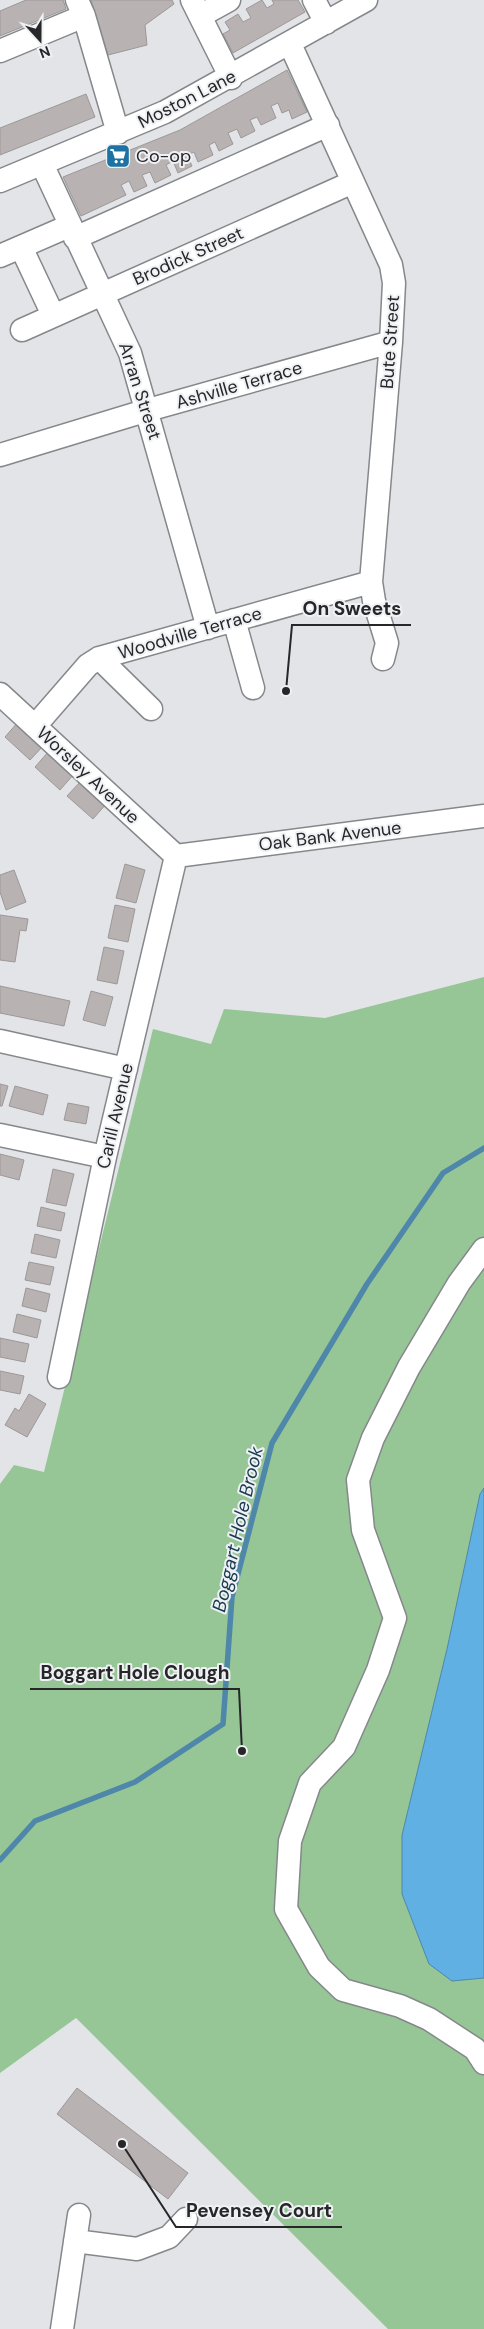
<svg xmlns="http://www.w3.org/2000/svg" width="484" height="2329" viewBox="0 0 484 2329" font-family="'DM Sans',sans-serif">
<style>
.green{fill:#97c696}
.water{fill:#60b0e3;stroke:#4f87ab}
.lines{fill:none;stroke-linecap:round;stroke-linejoin:round}
.stream{stroke:#4f87ab;stroke-width:5.5}
.building{fill:#b8b3b2;stroke:#9d9897}
.minor-casing{stroke:#85888b;stroke-width:25}
.minor{stroke:#fff;stroke-width:22}
.labels{text-anchor:middle;stroke-width:4;stroke-linejoin:round;paint-order:stroke}
.street-label{font-size:18px;fill:#272729;stroke:#eff1f5}
.poi-label{font-size:18px;fill:#272729;stroke:#eff1f5;text-anchor:start}
.water-label{font-size:19px;font-style:italic;fill:#183b50;stroke:#eff1f5}
.leader{fill:none;stroke:#272729;stroke-width:2}
.callout-dot{fill:#272729;stroke:#eff1f5;stroke-width:2}
.callout-label{font-size:19px;text-anchor:middle;font-weight:bold;fill:#272729;stroke:#eff1f5;stroke-width:4;stroke-linejoin:round;paint-order:stroke}
</style>
<rect width="100%" height="100%" fill="#e2e4e8"/>
<!-- green -->
<path class="green" d="M484,977V2329H388L76,2018L0,2073V1484L14,1465L44,1472L153,1029L211,1044L224,1009L325,1018Z"/>
<!-- water -->
<path class="water" d="M484,1488V1978L452,1981L429,1964L402,1894V1835L447,1649L480,1494Z"/>
<g class="lines">
<!-- stream -->
<path class="stream" d="M0,1860L35,1821L135,1782L223,1724L232,1597L272,1443L367,1284L443,1173L484,1148"/>
</g>
<!-- building -->
<path class="building" d="M26,0H63L66,9L0,36V11Z
M91,0H172L174,4L145,25L147,45L108,55Z
M262,0L267,8L274,4L272,0H298L305,12L233,53L223,34L230,30L225,22L238,14L243,22L251,18L246,9Z
M287,70L307,112L292,119L289,110L282,113L278,103L271,106L276,118L261,125L257,117L250,120L255,131L241,138L237,129L228,133L233,144L219,151L215,142L209,145L213,155L198,162L194,152L187,155L192,166L178,173L173,161L166,165L171,175L155,183L150,172L142,175L147,186L134,192L129,181L121,185L126,195L81,216L63,177L180,130Z
M86,94L95,117L0,155V128Z
M18,722L44,745L30,760L5,737Z
M49,751L74,774L60,790L35,767Z
M81,781L107,803L93,819L67,796Z
M125,864L145,870L136,903L116,898Z
M14,870L26,902L6,910L0,892V875Z
M115,905L135,909L128,942L108,938Z
M0,915L28,919L26,931L20,930L15,962L0,960Z
M104,947L124,951L117,984L97,980Z
M0,986L70,1001L64,1026L0,1013Z
M91,991L113,997L105,1026L83,1020Z
M0,1084L8,1086L2,1106H0Z
M15,1086L48,1095L43,1115L9,1106Z
M68,1103L89,1107L86,1124L64,1120Z
M0,1154L24,1160L19,1180L0,1175Z
M53,1169L74,1174L66,1206L46,1202Z
M41,1207L65,1213L61,1231L37,1226Z
M35,1234L60,1240L56,1258L31,1253Z
M29,1262L54,1267L50,1285L25,1280Z
M26,1288L50,1294L46,1312L22,1306Z
M17,1314L41,1320L37,1338L13,1332Z
M0,1338L29,1344L25,1362L0,1357Z
M0,1371L24,1376L20,1394L0,1390Z
M29,1394L46,1404L27,1437L5,1425L15,1408L19,1411Z
M77,2088L188,2173L168,2199L57,2114Z"/>
<g class="lines">
<defs>
<path id="minor" d="M77,0L84,16L118,133
M192,0L231,78
M314,0L326,23
M200,16L229,0
M290,44L391,265L394,283L391,342L371,582L374,601L387,643L383,659
M0,51L84,16
M42,164L130,353L208,628
M0,181L165,112L366,0
M75,238L328,125
M21,247L53,315
M0,256L69,226
M22,330L353,182
M0,455L148,410L391,342
M234,620L253,688
M99,658L151,709
M0,694L176,856
M35,726L88,665L99,658L371,582
M176,856L484,816
M0,1041L126,1069
M0,1135L105,1157
M484,1249L459,1283L409,1367L373,1438L358,1480L363,1530L395,1618L378,1670L344,1747L310,1783L290,1841L286,1909L319,1967L343,1990L400,2006L429,2019L475,2049L484,2063
M59,1377L105,1157L176,856
M75,2241L137,2249L169,2237L186,2219
M62,2329L79,2215"/>
</defs>
<!-- minor casing -->
<use href="#minor" class="minor-casing"/>
<!-- minor -->
<use href="#minor" class="minor"/>
</g>
<!-- icons -->
<defs>
<symbol id="supermarket-square" viewBox="-11 -11 22 22"><rect x="-9" y="-9" width="18" height="18" rx="4" fill="#1c72a2" stroke="#eff1f5"/><path d="M-6-5.5h2.5l.6 2H6L4.5 2H-2.5L-4.4-4H-6ZM-1.5 3.2a1.3 1.3 0 1 0 .1 0ZM3 3.2a1.3 1.3 0 1 0 .1 0Z" fill="#fff"/></symbol>
</defs>
<g fill-rule="evenodd">
<use href="#supermarket-square" x="104" y="142" width="28" height="28"/>
</g>
<g class="labels">
<!-- street labels -->
<g class="street-label">
<text transform="translate(187 99) rotate(-27)" y="6">Moston Lane</text>
<text transform="translate(188 256) rotate(-24)" y="6">Brodick Street</text>
<text transform="translate(390 342) rotate(-86)" y="6">Bute Street</text>
<text transform="translate(239 385) rotate(-16)" y="6">Ashville Terrace</text>
<text transform="translate(140 391) rotate(72)" y="6">Arran Street</text>
<text transform="translate(190 633) rotate(-16)" y="6">Woodville Terrace</text>
<text transform="translate(88 775) rotate(43)" y="6">Worsley Avenue</text>
<text transform="translate(330 836) rotate(-7)" y="6">Oak Bank Avenue</text>
<text transform="translate(115 1116) rotate(-77)" y="6">Carill Avenue</text>
</g>
<!-- poi labels -->
<g class="poi-label">
<text x="136" y="162">Co-op</text>
</g>
<!-- water labels -->
<g class="water-label">
<text transform="translate(237 1529) rotate(-77)" y="7">Boggart Hole Brook</text>
</g>
</g>
<!-- callouts -->
<path class="leader" d="M286 691L292 625H411M242 1751L239 1689H30M122 2144L176 2227H342"/>
<g class="callout-dot">
<circle cx="286" cy="691" r="5"/>
<circle cx="242" cy="1751" r="5"/>
<circle cx="122" cy="2144" r="5"/>
</g>
<g class="callout-label">
<text x="352" y="615">On Sweets</text>
<text x="135" y="1679">Boggart Hole Clough</text>
<text x="259" y="2217">Pevensey Court</text>
</g>
<!-- north arrow -->
<g transform="translate(40 40) rotate(159)" stroke="#eff1f5" stroke-width="4" paint-order="stroke">
<path d="M0-4L9 19L0 12L-9 19Z" fill="#272729"/>
<text y="-8" font-size="14" font-weight="bold" text-anchor="middle" fill="#272729">N</text>
</g>
</svg>
